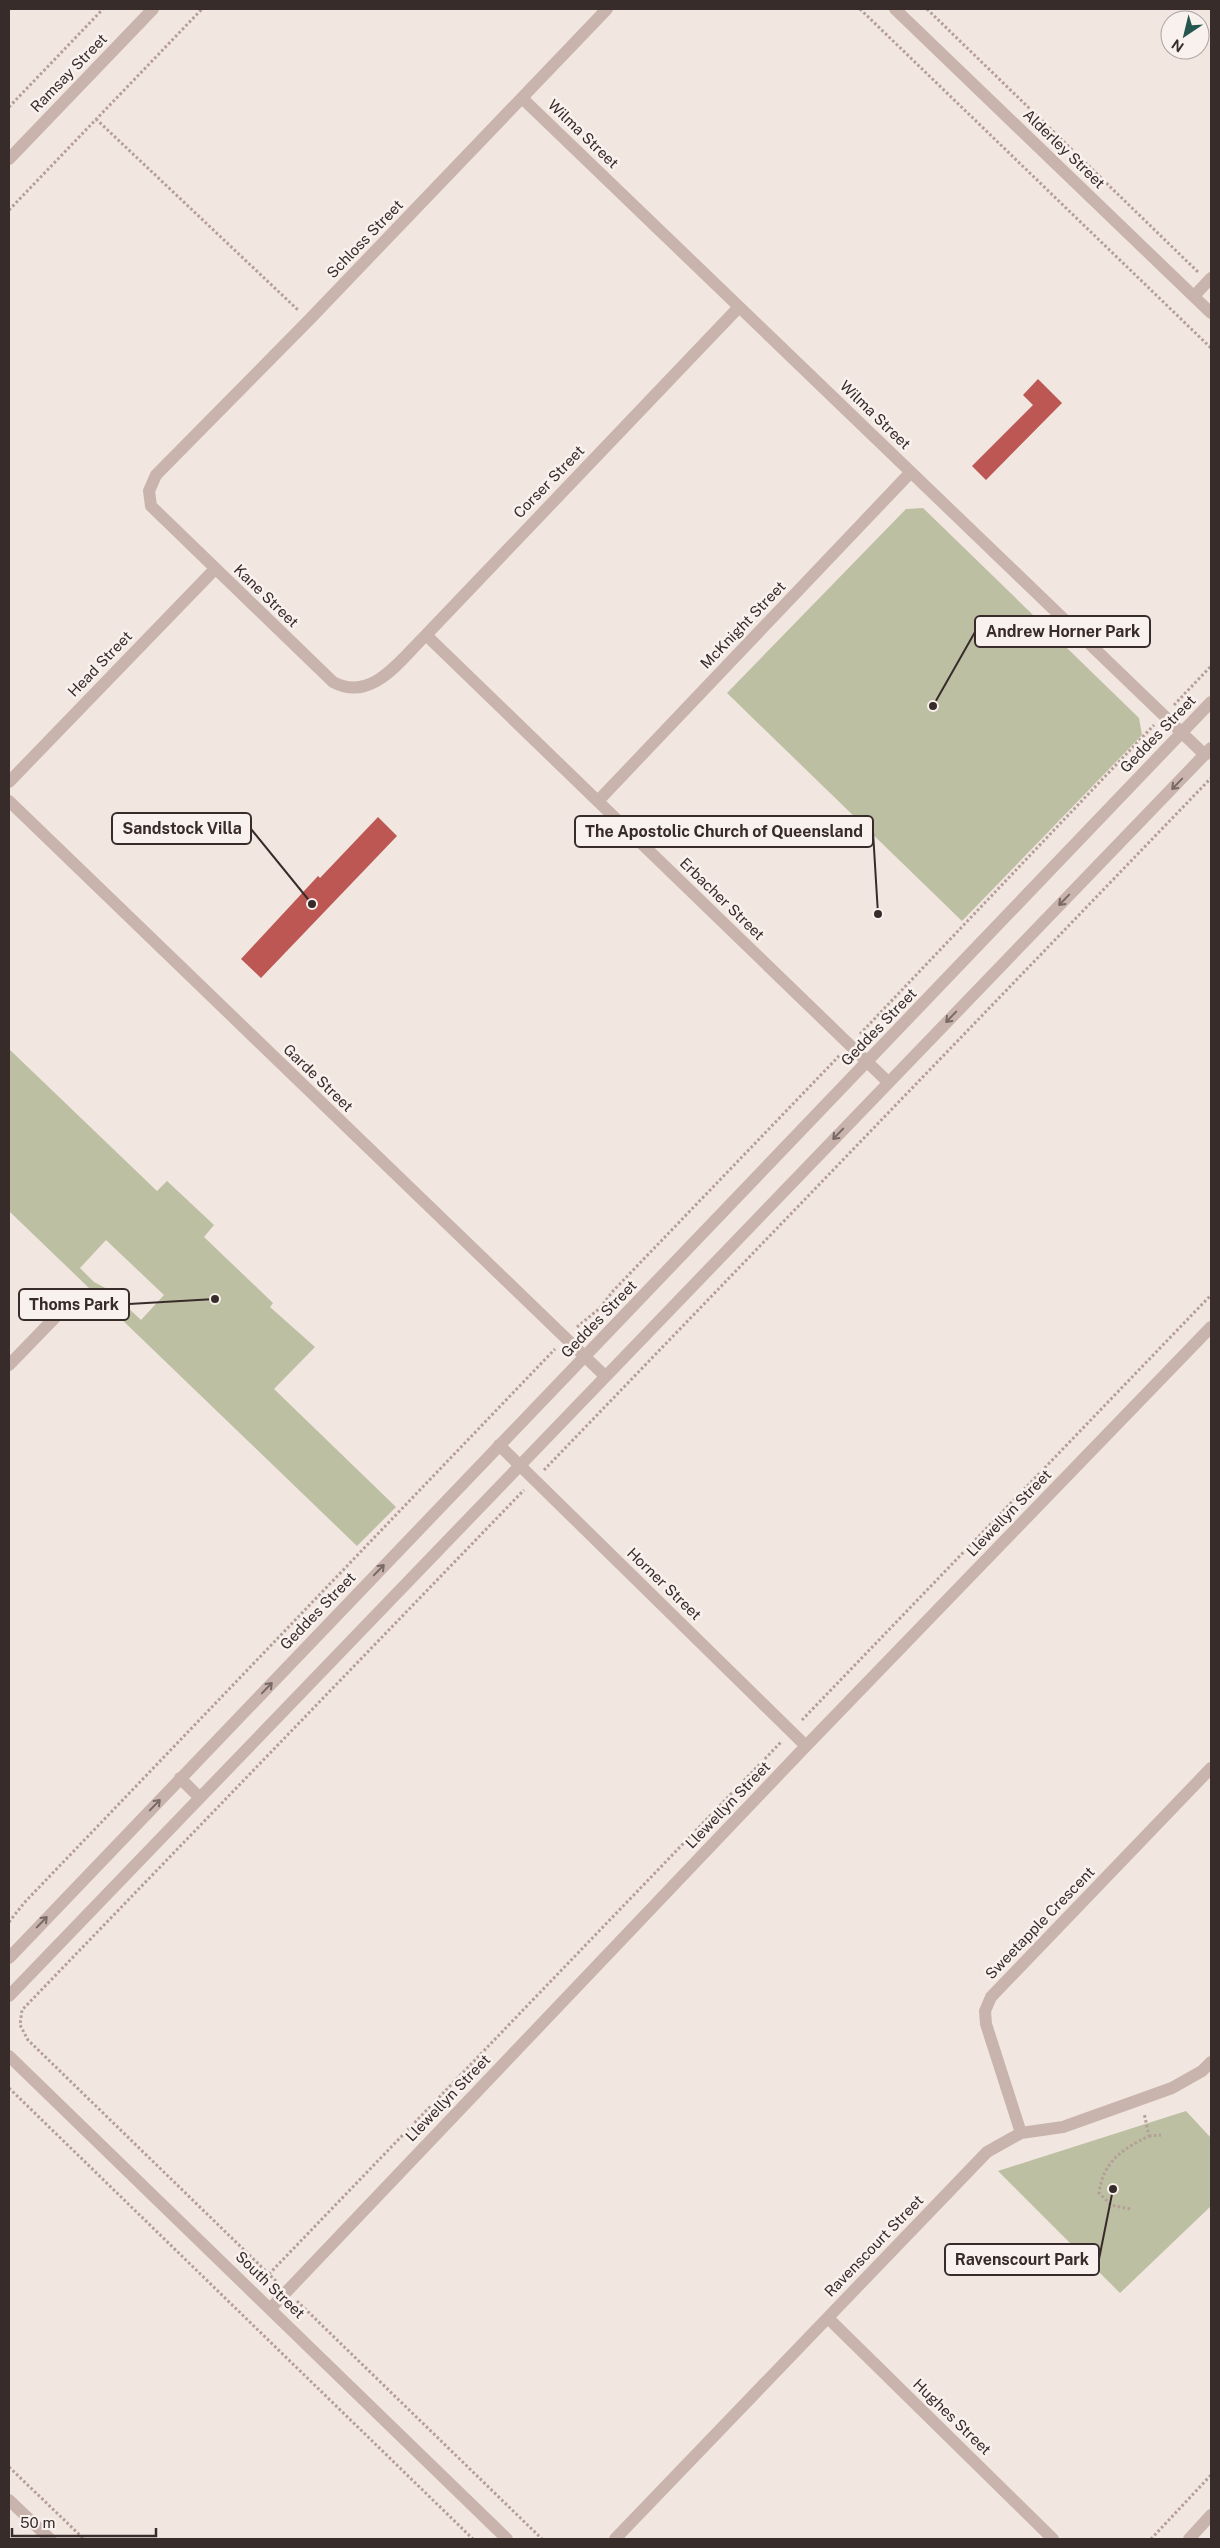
<svg xmlns="http://www.w3.org/2000/svg" width="1220" height="2548" viewBox="0 0 1220 2548" font-family="'Public Sans',sans-serif">
<style>
.green{fill:#bcbfa1;fill-rule:evenodd}
.building{fill:#bc5754}
.lines{fill:none;stroke-linecap:round;stroke-linejoin:round}
.path{stroke:#b49e97;stroke-width:3;stroke-dasharray:2.5 2.5;stroke-linecap:butt}
.minor{stroke:#c9b4ad;stroke-width:12}
.tertiary{stroke:#c9b4ad;stroke-width:12}
.oneway{stroke:#796966}
.labels{text-anchor:middle;stroke-width:5;stroke-linejoin:round;paint-order:stroke}
.street-label{font-size:15px;fill:#382c2b;stroke:#f9f1ed}
.leader{fill:none;stroke:#382c2b;stroke-width:2}
.callout-dot{fill:#382c2b;stroke:#f9f1ed;stroke-width:2}
.callout{fill:#f9f1ed;stroke:#382c2b;stroke-width:2}
.callout-label{font-size:16px;text-anchor:middle;font-weight:bold;fill:#382c2b}
</style>
<rect width="100%" height="100%" fill="#f1e6e0"/>
<!-- green -->
<path class="green" d="M923,508L1139,718L1142,735L962,921L727,693L906,509Z
M9,1049L157,1191L167,1181L214,1225L204,1237L273,1303L270,1307L315,1347L274,1389L396,1507L357,1546L9,1211ZM106,1240L164,1295L141,1320L109,1290L94,1282L80,1268Z
M1186,2111L1211,2138V2206L1120,2293L998,2171Z"/>
<!-- building -->
<path class="building" d="M1038,379L1062,403L986,480L972,466L1033,405L1023,395Z
M378,817L397,836L261,978L241,959L318,876L320,878Z"/>
<g class="lines">
<!-- path -->
<path class="path" d="M860,9L1211,348
M927,9L1198,272
M9,107L103,9
M96,119L298,310
M9,210L202,9
M1174,705L1211,666
M860,1034L1154,725
M577,1327L600,1308L613,1291L840,1055
M544,1470L1211,778
M802,1720L1211,1295
M9,1922L24,1903L555,1349
M9,2088L473,2539
M1149,2136L1161,2135
M1130,2209L1111,2205L1099,2193C1103,2162 1122,2149 1149,2136L1144,2113
M269,2274L782,1741
M276,2281L28,2040L20,2025L22,2010L524,1490
M297,2301L542,2539
M9,2467L84,2539
M1151,2539L1211,2475"/>
<!-- minor -->
<path class="minor" d="M607,9L309,320L156,475L149,491L151,506L333,682C372,703 400,660 426,635L739,307
M522,98L1205,755
M1194,296L1211,278
M426,635L888,1082
M9,782L215,569
M9,801L605,1376
M598,801L911,472
M9,1365L72,1300
M499,1445L806,1746
M180,1778L199,1797
M9,1958L1211,702
M9,1996L1211,748
M1021,2133L986,2024L985,2011L991,1997L1211,1768
M271,2308L806,1746L1211,1327
M828,2318L1053,2539
M9,2500L50,2539
M615,2539L987,2152L1021,2133L1063,2127L1172,2088L1202,2071L1211,2062"/>
<!-- tertiary -->
<path class="tertiary" d="M895,9L1211,313
M9,159L153,9
M9,2056L507,2539
M1189,2539L1211,2515"/>
</g>
<!-- one-way arrows -->
<defs><path id="oneway-shaft" d="M-6 0H5M1.5-3L5.5 0L1.5 3" fill="none" stroke-width="1.6" stroke-linecap="round" stroke-linejoin="round" transform="scale(1.25)"/></defs>
<g class="oneway">
<use href="#oneway-shaft" transform="translate(1177 784) rotate(134)"/>
<use href="#oneway-shaft" transform="translate(1064 900) rotate(134)"/>
<use href="#oneway-shaft" transform="translate(951 1017) rotate(134)"/>
<use href="#oneway-shaft" transform="translate(838 1134) rotate(134)"/>
<use href="#oneway-shaft" transform="translate(379 1570) rotate(-46)"/>
<use href="#oneway-shaft" transform="translate(267 1688) rotate(-46)"/>
<use href="#oneway-shaft" transform="translate(155 1805) rotate(-46)"/>
<use href="#oneway-shaft" transform="translate(42 1922) rotate(-46)"/>
</g>
<g class="labels">
<!-- street labels -->
<g class="street-label">
<text transform="translate(69 73) rotate(-46)" y="5">Ramsay Street</text>
<text transform="translate(583 134) rotate(44)" y="5">Wilma Street</text>
<text transform="translate(1064 149) rotate(44)" y="5">Alderley Street</text>
<text transform="translate(365 239) rotate(-46)" y="5">Schloss Street</text>
<text transform="translate(875 415) rotate(44)" y="5">Wilma Street</text>
<text transform="translate(549 482) rotate(-46)" y="5">Corser Street</text>
<text transform="translate(266 596) rotate(44)" y="5">Kane Street</text>
<text transform="translate(743 625) rotate(-46)" y="5">McKnight Street</text>
<text transform="translate(100 664) rotate(-46)" y="5">Head Street</text>
<text transform="translate(1158 734) rotate(-46)" y="5">Geddes Street</text>
<text transform="translate(722 899) rotate(44)" y="5">Erbacher Street</text>
<text transform="translate(879 1027) rotate(-46)" y="5">Geddes Street</text>
<text transform="translate(318 1078) rotate(44)" y="5">Garde Street</text>
<text transform="translate(599 1319) rotate(-46)" y="5">Geddes Street</text>
<text transform="translate(1009 1513) rotate(-46)" y="5">Llewellyn Street</text>
<text transform="translate(664 1584) rotate(44)" y="5">Horner Street</text>
<text transform="translate(318 1611) rotate(-46)" y="5">Geddes Street</text>
<text transform="translate(728 1805) rotate(-46)" y="5">Llewellyn Street</text>
<text transform="translate(1040 1923) rotate(-46)" y="5">Sweetapple Crescent</text>
<text transform="translate(448 2098) rotate(-46)" y="5">Llewellyn Street</text>
<text transform="translate(874 2246) rotate(-46)" y="5">Ravenscourt Street</text>
<text transform="translate(270 2285) rotate(44)" y="5">South Street</text>
<text transform="translate(952 2417) rotate(44)" y="5">Hughes Street</text>
</g>
</g>
<!-- callouts -->
<path class="leader" d="M933 706L975 632M312 904L251 829M878 914L873 832M215 1299L129 1304M1113 2189L1099 2259"/>
<g class="callout-dot">
<circle cx="933" cy="706" r="5"/>
<circle cx="312" cy="904" r="5"/>
<circle cx="878" cy="914" r="5"/>
<circle cx="215" cy="1299" r="5"/>
<circle cx="1113" cy="2189" r="5"/>
</g>
<g class="callout">
<rect x="975" y="616" width="175" height="31" rx="5"/>
<rect x="112" y="813" width="139" height="31" rx="5"/>
<rect x="575" y="816" width="298" height="31" rx="5"/>
<rect x="19" y="1289" width="110" height="31" rx="5"/>
<rect x="945" y="2244" width="154" height="31" rx="5"/>
</g>
<g class="callout-label">
<text x="1063" y="637">Andrew Horner Park</text>
<text x="182" y="834">Sandstock Villa</text>
<text x="724" y="837">The Apostolic Church of Queensland</text>
<text x="74" y="1310">Thoms Park</text>
<text x="1022" y="2265">Ravenscourt Park</text>
</g>
<!-- border -->
<rect width="1220" height="2548" fill="none" stroke="#382c2b" stroke-width="20"/>
<!-- north arrow -->
<g transform="translate(1185 35) rotate(215)"><circle r="24" fill="#f9f1ed" stroke="#aca29f"/>
<path d="M0-4L9 19L0 12L-9 19Z" fill="#24564f"/>
<text y="-8" font-size="14" font-weight="bold" text-anchor="middle" fill="#382c2b">N</text>
</g>
<!-- scale -->
<path d="M12 2528v8h144v-8" fill="none" stroke="#382c2b" stroke-width="2.5"/>
<text x="20" y="2528" font-size="15" fill="#382c2b" stroke="#f9f1ed" stroke-width="4" paint-order="stroke">50 m</text>
</svg>
